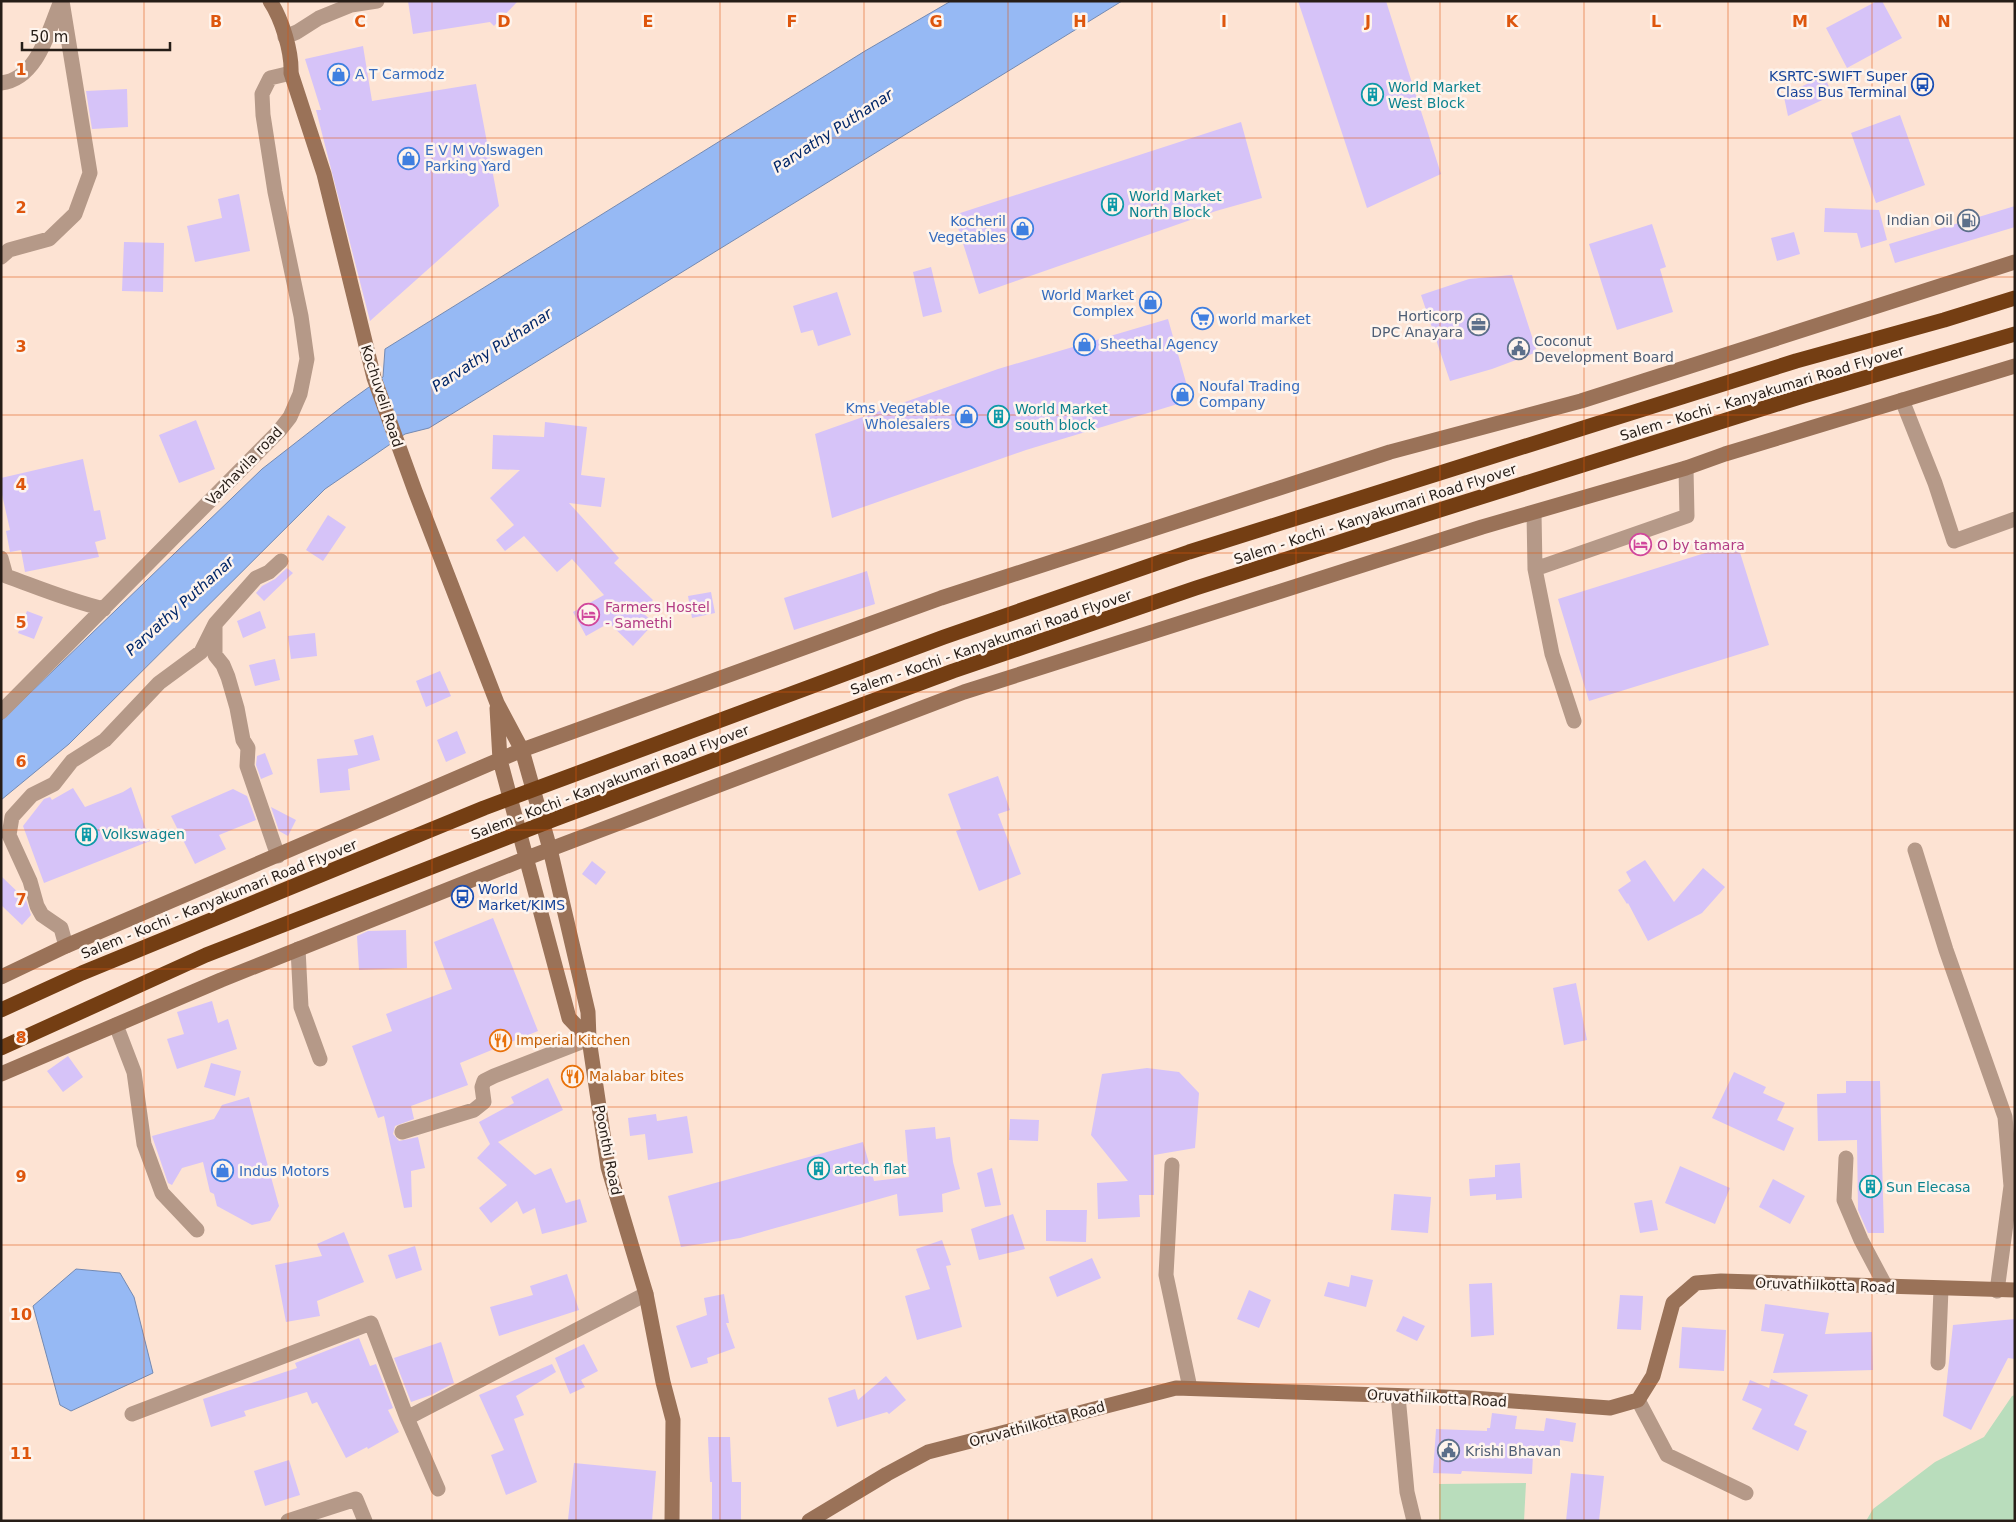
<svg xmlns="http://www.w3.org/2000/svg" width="2016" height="1522" viewBox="0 0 2016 1522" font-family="'DejaVu Sans',sans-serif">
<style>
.green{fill:#b9ddbc}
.water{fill:#96b9f4;stroke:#748ab2}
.building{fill:#d6c3f8}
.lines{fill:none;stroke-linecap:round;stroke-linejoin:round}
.street{stroke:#b59988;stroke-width:15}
.secondary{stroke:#9a7258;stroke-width:15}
.highway{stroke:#743e13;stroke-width:15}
.grid{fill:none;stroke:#de560d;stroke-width:1;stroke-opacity:0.55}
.labels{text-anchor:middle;stroke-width:5;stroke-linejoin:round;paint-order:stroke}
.shop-label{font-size:14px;fill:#366cbe;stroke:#fef4ed;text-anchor:start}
.transit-label{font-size:14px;fill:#164399;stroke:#fef4ed;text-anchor:end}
.culture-label{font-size:14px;fill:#0d838f;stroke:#fef4ed;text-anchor:start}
.service-label{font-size:14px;fill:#4e5e75;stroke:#fef4ed;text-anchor:end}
.street-label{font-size:14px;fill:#261d17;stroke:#fef4ed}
.hotel-label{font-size:14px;fill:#b23c85;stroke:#fef4ed;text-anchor:start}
.food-label{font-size:14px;fill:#c56008;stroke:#fef4ed;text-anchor:start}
.water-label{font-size:15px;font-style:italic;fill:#012668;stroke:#fef4ed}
.grid-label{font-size:16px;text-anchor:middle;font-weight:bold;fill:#de560d;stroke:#fef4ed;stroke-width:5;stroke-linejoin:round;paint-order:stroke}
</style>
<rect width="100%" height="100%" fill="#fde3d3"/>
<!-- green -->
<path class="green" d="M2015,1395V1521H1866L1873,1509L1935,1462L1984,1437L2012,1396Z
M1526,1483L1524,1521H1439V1484Z"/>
<!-- water -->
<path class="water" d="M951,1H1122L429,428L405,434L325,489L69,744L1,800V721L262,469L344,405L383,377L385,349L865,51Z
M76,1269L120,1273L134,1297L153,1373L71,1411L60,1405L33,1306Z"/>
<!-- building -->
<path class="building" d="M408,1H518L494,26L490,22L413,34Z
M1298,1H1386L1441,174L1367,208Z
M1877,1H1882L1902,38L1847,68L1826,28Z
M363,46L372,101L476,84L499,206L370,321L316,110H321L305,59Z
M1824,76L1833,95L1788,116L1784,97L1798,93L1796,89Z
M127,89L128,127L92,129L86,91Z
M1900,115L1925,185L1876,203L1851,133Z
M1241,122L1262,198L1216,211L979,294L954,215Z
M239,194L250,251L195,262L187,226L222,218L218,199Z
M2015,206V227L1895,263L1889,244Z
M1825,208L1879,210L1887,240L1861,248L1857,233L1824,232Z
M1652,224L1666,267L1660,269L1673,312L1617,330L1589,244Z
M1794,232L1800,254L1777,261L1771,238Z
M124,242L164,243L163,292L122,291Z
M931,267L942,312L923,317L913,272Z
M1512,275L1537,352L1492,369L1450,381L1421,295L1469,279Z
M837,292L851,335L818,346L813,330L801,333L793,306Z
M1168,319L1191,400L1026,450L832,518L815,434L998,369Z
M196,420L215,469L179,483L159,435Z
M545,422L587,427L581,475L605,478L601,507L569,503L619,558L614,563L653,600L642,612L654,623L633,646L609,623L586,636L573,612L604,595L572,559L557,572L524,536L505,551L496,540L514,525L490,498L520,470L492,469L493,435L544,437Z
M83,459L94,511L100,510L106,539L95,542L99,557L25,572L21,550L10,552L6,531L10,530L1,490V478Z
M328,515L346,527L323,561L306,550Z
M1737,543L1769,645L1589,701L1558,599Z
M287,568L293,573L264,601L256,593L262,586L275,579Z
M867,571L875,604L794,630L784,598Z
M711,592L715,613L692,618L688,596Z
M27,611L43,617L34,639L18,633Z
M260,611L266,628L243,638L237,621Z
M315,633L317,656L291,659L288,636Z
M275,659L280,680L255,686L249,665Z
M440,671L451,696L426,707L416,681Z
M457,731L466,753L446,762L437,740Z
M373,735L380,760L348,769L350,790L320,793L317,759L358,755L354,740Z
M265,753L273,774L261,779L256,765L257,756Z
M998,776L1010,810L998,814L1021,874L979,891L956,831L961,829L948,794Z
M131,787L150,841L44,883L23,826L44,799L50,797L52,800L73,788L85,807L123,792Z
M233,789L247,796L256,820L219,835L226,849L195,864L171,816Z
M271,807L296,820L288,836L279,831Z
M1645,860L1674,902L1703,868L1725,887L1702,913L1648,941L1628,903L1627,904L1618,890L1631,881L1626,872Z
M592,861L606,872L596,885L582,874Z
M1,876L26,900L31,915L22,925L1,905Z
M493,918L538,1031L460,1063L468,1085L411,1106L414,1119L395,1126L393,1134L399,1141L418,1137L425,1168L411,1171L412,1207L404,1208L384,1116L378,1118L352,1046L392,1031L386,1014L452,989L434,942Z
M406,930L407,968L359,970L357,936L368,931Z
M1576,983L1587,1040L1564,1045L1553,988Z
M212,1001L218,1023L228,1019L237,1049L177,1069L167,1039L184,1034L177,1012Z
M68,1056L83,1077L63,1092L47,1071Z
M211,1063L241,1071L235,1096L204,1087Z
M1147,1068L1179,1072L1199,1093L1195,1148L1154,1155V1195H1139L1140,1217L1098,1219L1097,1183L1128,1181L1091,1135L1102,1074Z
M1734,1072L1766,1087L1763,1093L1785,1103L1777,1120L1794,1128L1784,1151L1712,1118Z
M548,1078L563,1110L498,1142L535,1175L551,1168L566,1203L580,1199L587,1222L542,1234L535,1208L523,1214L517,1201L491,1223L479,1208L507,1185L477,1158L490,1144L479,1122L514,1103L511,1097Z
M1846,1081H1880L1884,1233H1868L1858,1210L1857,1140L1818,1141L1817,1094L1846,1093Z
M249,1097L279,1206L270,1221L252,1225L217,1206L214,1194L210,1192L203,1162L182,1168L172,1185L168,1183L152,1136L214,1119L222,1105Z
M656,1114L657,1121L687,1116L693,1153L648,1160L645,1134L630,1136L628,1118Z
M1010,1119L1039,1120L1038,1141L1009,1140Z
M935,1127L936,1139L950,1137L953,1162L960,1189L942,1194L943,1212L899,1216L897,1194L740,1238L681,1247L668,1196L863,1142L874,1181L909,1177L905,1130Z
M1520,1163L1522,1198L1496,1200V1194L1470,1196L1469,1179L1495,1177V1165Z
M1680,1166L1730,1188L1715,1224L1665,1203Z
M992,1168L1001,1205L985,1207L977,1173Z
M1773,1179L1805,1196L1790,1224L1759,1207Z
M1394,1194L1431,1197L1428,1233L1391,1230Z
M1652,1200L1658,1230L1640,1233L1634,1203Z
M1046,1210H1087L1086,1242L1046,1241Z
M1013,1214L1025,1249L979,1260L971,1229Z
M344,1232L364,1282L317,1301L320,1316L286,1322L275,1265L322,1256L317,1244Z
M942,1240L951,1265L946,1266L962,1327L917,1340L905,1296L930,1289L916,1249Z
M415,1246L422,1270L396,1279L388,1255Z
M1092,1258L1101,1278L1057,1297L1049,1277Z
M567,1274L579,1310L499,1336L490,1307L533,1295L530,1286Z
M1351,1275L1373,1280L1366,1307L1324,1296L1328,1282L1349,1287Z
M1492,1283L1494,1335L1471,1337L1469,1284Z
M1249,1290L1271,1300L1259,1328L1237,1319Z
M724,1294L729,1323H726L735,1348L707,1358L708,1363L691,1368L676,1326L707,1315L704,1298Z
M1620,1295L1643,1296L1641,1330L1617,1329Z
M1765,1304L1829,1313L1825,1334L1872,1332L1873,1370L1773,1373L1784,1334L1761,1331Z
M1403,1316L1425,1326L1417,1341L1396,1331Z
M2015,1319V1359L2008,1358L1971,1430L1943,1416L1953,1325Z
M1682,1327L1726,1330L1724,1371L1679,1368Z
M359,1338L370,1366L376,1364L393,1408L388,1410L399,1432L368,1449L367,1447L346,1458L317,1402L312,1404L307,1392L244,1411L246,1416L211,1427L203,1399L297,1368L295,1363Z
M441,1342L454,1383L431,1395L411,1402L394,1358Z
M584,1344L598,1371L581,1380L585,1387L570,1394L555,1358Z
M552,1364L556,1372L516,1396L524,1415L514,1419L537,1482L506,1495L491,1455L504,1450L479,1395Z
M886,1376L906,1400L889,1414L887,1412L837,1427L828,1398L855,1389L858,1400Z
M1771,1379L1808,1395L1794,1425L1807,1431L1798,1451L1752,1429L1762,1409L1742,1400L1750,1380L1769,1388Z
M1492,1413L1517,1416L1515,1429L1544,1431L1546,1418L1576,1423L1573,1442L1560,1440L1559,1457L1533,1455L1532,1474L1462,1471L1461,1474L1433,1473L1436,1429L1487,1431V1428H1490Z
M708,1437H730L732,1482H741V1521H712V1482H710Z
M289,1460L300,1495L265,1506L254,1471Z
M574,1463L656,1471L652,1521L568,1520Z
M1571,1473L1604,1476L1599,1521H1566Z"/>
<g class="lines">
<!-- street -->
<path class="street" d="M285,37L297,32L319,18L351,5L377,1
M1,83C38,79 49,29 61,1
M1,257L9,250L49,239L75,214L90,173L62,1
M1902,400L1935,483L1954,541L2015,519
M1534,513L1535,569L1552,654L1574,721
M1,558L6,576C39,588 70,601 104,609
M1535,569L1687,516L1686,468
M1,712L279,431L290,417L300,394L307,359L301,316L275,192L263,115L262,94L270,78L291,73
M1915,850L1946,950L2005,1117L2011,1186L1997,1291
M278,856L247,766L248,748L243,740L237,708L228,677L223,665L215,655V624L256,578L269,572L281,561
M66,946L61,928L42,915L37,906L30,881L9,835L12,817L32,795L54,784L72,761L105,740L159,683L201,652L215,624
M298,949L301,1007L320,1059
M116,1025L134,1072L144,1144L162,1193L197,1230
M402,1132L474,1110L484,1102L482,1087L484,1081L494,1076L589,1039
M1846,1158L1844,1200L1861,1240L1886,1287
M1172,1165L1166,1275L1190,1388
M1938,1363L1941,1289
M1398,1396L1407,1492L1414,1521
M1638,1400L1667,1455L1746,1493
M132,1414L371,1323L407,1418L438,1489
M407,1418L646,1294
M288,1521L356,1499L365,1521"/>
<!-- secondary -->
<path class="secondary" d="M270,1C282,19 292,52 291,73L324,174L374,378L415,491L497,703L522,750L550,849L588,1012L589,1039L608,1167L646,1294L663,1382L673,1420L672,1521
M497,708L500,760L569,1018L589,1039
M1,977L66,946L522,750L941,598L1390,452L1581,401L2015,262
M1,1074L221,980L527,858L964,692L1482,527L1686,468L1725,454L2015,366
M809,1521L887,1474L928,1452L1176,1388L1472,1398L1610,1408L1638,1400L1653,1376L1673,1303L1696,1283L1721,1281L2015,1290"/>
<!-- highway -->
<path class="highway" d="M1,1010L82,973L484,808L944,637L1189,552L1796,361L1944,320L2015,298
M1,1048L206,955L555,819L953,671L1196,588L1430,513L1803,396L2015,334"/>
</g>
<!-- grid -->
<path class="grid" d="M144,1V1521M288,1V1521M432,1V1521M576,1V1521M720,1V1521M864,1V1521M1008,1V1521M1152,1V1521M1296,1V1521M1440,1V1521M1584,1V1521M1728,1V1521M1872,1V1521M1,138H2015M1,277H2015M1,415H2015M1,553H2015M1,692H2015M1,830H2015M1,969H2015M1,1107H2015M1,1245H2015M1,1384H2015"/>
<!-- icons -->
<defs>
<symbol id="shop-ring" viewBox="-11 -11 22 22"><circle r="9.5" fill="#fef4ed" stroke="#3f7fe0" stroke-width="1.5"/><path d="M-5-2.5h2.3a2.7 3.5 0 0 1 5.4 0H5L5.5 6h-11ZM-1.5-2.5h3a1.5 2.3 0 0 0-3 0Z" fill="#3f7fe0"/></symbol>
<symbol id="bus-ring" viewBox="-11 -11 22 22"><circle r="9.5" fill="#fef4ed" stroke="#1a4fb4" stroke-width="1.5"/><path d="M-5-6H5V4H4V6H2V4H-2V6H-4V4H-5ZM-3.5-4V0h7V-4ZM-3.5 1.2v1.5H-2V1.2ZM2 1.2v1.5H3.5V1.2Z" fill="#1a4fb4"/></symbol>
<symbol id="building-ring" viewBox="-11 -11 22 22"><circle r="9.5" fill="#fef4ed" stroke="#0f9aa8" stroke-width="1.5"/><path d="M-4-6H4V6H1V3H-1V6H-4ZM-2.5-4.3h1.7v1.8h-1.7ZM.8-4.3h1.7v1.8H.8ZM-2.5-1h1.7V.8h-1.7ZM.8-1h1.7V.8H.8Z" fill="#0f9aa8"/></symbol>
<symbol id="fuel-ring" viewBox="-11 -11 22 22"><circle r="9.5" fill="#fef4ed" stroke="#5c6f8a" stroke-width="1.5"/><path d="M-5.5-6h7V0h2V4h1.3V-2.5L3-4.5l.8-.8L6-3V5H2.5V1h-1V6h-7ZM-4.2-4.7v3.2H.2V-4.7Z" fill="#5c6f8a"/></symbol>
<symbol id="supermarket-ring" viewBox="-11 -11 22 22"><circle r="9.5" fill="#fef4ed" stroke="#3f7fe0" stroke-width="1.5"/><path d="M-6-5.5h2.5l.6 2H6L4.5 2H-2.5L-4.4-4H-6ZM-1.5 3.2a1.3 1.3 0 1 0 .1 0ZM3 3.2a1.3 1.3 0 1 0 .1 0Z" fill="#3f7fe0"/></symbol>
<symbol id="office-ring" viewBox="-11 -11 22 22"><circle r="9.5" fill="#fef4ed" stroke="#5c6f8a" stroke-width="1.5"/><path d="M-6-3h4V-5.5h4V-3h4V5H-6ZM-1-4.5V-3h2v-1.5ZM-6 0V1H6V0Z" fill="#5c6f8a"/></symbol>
<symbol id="civic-ring" viewBox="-11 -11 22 22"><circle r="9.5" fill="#fef4ed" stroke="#5c6f8a" stroke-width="1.5"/><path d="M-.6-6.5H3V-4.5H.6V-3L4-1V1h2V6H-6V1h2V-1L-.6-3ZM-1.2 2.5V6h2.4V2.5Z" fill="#5c6f8a"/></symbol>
<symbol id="hotel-ring" viewBox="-11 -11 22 22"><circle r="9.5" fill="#fef4ed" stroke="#d1479c" stroke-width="1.5"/><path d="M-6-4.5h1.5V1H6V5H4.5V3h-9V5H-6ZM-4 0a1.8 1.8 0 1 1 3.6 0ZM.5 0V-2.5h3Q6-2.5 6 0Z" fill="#d1479c"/></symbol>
<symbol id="restaurant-ring" viewBox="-11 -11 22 22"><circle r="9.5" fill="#fef4ed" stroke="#e8710a" stroke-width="1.5"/><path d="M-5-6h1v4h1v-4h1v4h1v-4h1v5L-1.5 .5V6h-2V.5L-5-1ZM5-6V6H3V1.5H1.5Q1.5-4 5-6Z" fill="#e8710a"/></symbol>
</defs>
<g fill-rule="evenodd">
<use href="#shop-ring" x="326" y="62" width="25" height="25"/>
<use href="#bus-ring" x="1910" y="72" width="25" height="25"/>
<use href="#building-ring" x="1360" y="82" width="25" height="25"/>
<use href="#shop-ring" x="396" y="146" width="25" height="25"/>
<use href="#building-ring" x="1100" y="192" width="25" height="25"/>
<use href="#fuel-ring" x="1956" y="208" width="25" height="25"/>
<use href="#shop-ring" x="1010" y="216" width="25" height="25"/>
<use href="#shop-ring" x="1138" y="290" width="25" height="25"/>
<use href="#supermarket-ring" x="1190" y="306" width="25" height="25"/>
<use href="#office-ring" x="1466" y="312" width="25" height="25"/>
<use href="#shop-ring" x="1072" y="332" width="25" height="25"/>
<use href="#civic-ring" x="1506" y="336" width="25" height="25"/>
<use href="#shop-ring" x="1170" y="382" width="25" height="25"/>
<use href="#shop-ring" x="954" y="404" width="25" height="25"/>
<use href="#building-ring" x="986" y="404" width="25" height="25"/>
<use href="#hotel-ring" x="1628" y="532" width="25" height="25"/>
<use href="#hotel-ring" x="576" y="602" width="25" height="25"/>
<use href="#building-ring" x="74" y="822" width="25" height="25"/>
<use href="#bus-ring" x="450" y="884" width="25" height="25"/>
<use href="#restaurant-ring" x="488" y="1028" width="25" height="25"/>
<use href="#restaurant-ring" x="560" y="1064" width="25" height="25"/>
<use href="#building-ring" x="806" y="1156" width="25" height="25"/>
<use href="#shop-ring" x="210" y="1158" width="25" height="25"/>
<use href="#building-ring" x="1858" y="1174" width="25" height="25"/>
<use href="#civic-ring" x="1436" y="1438" width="25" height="25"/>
</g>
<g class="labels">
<!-- shop labels -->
<g class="shop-label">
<text x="355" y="79">A T Carmodz</text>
<text x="425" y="155">E V M Volswagen<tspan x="425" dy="16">Parking Yard</tspan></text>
<text x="1006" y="226" text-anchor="end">Kocheril<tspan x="1006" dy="16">Vegetables</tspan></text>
<text x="1134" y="300" text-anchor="end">World Market<tspan x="1134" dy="16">Complex</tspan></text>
<text x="1218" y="324">world market</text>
<text x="1100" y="349">Sheethal Agency</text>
<text x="1199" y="391">Noufal Trading<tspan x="1199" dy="16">Company</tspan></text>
<text x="950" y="413" text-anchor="end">Kms Vegetable<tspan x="950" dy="16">Wholesalers</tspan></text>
<text x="239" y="1176">Indus Motors</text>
</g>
<!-- transit labels -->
<g class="transit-label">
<text x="1907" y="81">KSRTC-SWIFT Super<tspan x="1907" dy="16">Class Bus Terminal</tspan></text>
<text x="478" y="894" text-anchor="start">World<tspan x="478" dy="16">Market/KIMS</tspan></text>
</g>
<!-- culture labels -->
<g class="culture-label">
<text x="1388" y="92">World Market<tspan x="1388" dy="16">West Block</tspan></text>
<text x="1129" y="201">World Market<tspan x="1129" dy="16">North Block</tspan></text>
<text x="1015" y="414">World Market<tspan x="1015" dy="16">south block</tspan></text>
<text x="102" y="839">Volkswagen</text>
<text x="834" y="1174">artech flat</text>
<text x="1886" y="1192">Sun Elecasa</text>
</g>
<!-- service labels -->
<g class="service-label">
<text x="1953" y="225">Indian Oil</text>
<text x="1463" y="321">Horticorp<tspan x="1463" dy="16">DPC Anayara</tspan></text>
<text x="1534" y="346" text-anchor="start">Coconut<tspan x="1534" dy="16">Development Board</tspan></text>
<text x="1465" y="1456" text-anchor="start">Krishi Bhavan</text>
</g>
<!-- street labels -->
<g class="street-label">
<text transform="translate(1762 393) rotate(-17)" y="5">Salem - Kochi - Kanyakumari Road Flyover</text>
<text transform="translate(382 396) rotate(72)" y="5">Kochuveli Road</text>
<text transform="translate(244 466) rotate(-46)" y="5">Vazhavila road</text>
<text transform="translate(1375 514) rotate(-18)" y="5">Salem - Kochi - Kanyakumari Road Flyover</text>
<text transform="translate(991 642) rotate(-19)" y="5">Salem - Kochi - Kanyakumari Road Flyover</text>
<text transform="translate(610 782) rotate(-21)" y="5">Salem - Kochi - Kanyakumari Road Flyover</text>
<text transform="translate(219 899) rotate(-22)" y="5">Salem - Kochi - Kanyakumari Road Flyover</text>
<text transform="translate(608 1150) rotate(79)" y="5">Poonthi Road</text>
<text transform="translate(1825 1285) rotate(2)" y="5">Oruvathilkotta Road</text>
<text transform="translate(1437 1398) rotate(3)" y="5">Oruvathilkotta Road</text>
<text transform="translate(1037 1424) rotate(-15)" y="5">Oruvathilkotta Road</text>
</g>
<!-- hotel labels -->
<g class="hotel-label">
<text x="1657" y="550">O by tamara</text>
<text x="605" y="612">Farmers Hostel<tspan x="605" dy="16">- Samethi</tspan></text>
</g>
<!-- food labels -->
<g class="food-label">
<text x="516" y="1045">Imperial Kitchen</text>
<text x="589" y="1081">Malabar bites</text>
</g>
<!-- water labels -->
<g class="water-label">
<text transform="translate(833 131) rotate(-33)" y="5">Parvathy Puthanar</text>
<text transform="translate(492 350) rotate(-33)" y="5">Parvathy Puthanar</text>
<text transform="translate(180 606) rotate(-42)" y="5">Parvathy Puthanar</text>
</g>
</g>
<g class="grid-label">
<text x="216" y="27">B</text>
<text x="360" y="27">C</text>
<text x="504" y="27">D</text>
<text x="648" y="27">E</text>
<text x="792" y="27">F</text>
<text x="936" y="27">G</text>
<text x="1080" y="27">H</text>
<text x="1224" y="27">I</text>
<text x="1368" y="27">J</text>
<text x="1512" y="27">K</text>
<text x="1656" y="27">L</text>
<text x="1800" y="27">M</text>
<text x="1944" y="27">N</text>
<text x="21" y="75">1</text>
<text x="21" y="213">2</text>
<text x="21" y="352">3</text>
<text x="21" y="490">4</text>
<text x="21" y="628">5</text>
<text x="21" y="767">6</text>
<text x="21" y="905">7</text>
<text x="21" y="1043">8</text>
<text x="21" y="1182">9</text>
<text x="21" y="1320">10</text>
<text x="21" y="1459">11</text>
</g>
<!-- border -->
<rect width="2016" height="1522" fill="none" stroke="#261d17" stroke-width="5"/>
<!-- scale -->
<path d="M22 42v8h148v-8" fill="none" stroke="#261d17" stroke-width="2.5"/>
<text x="30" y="42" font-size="15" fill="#261d17" stroke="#fef4ed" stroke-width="4" paint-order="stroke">50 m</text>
</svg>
